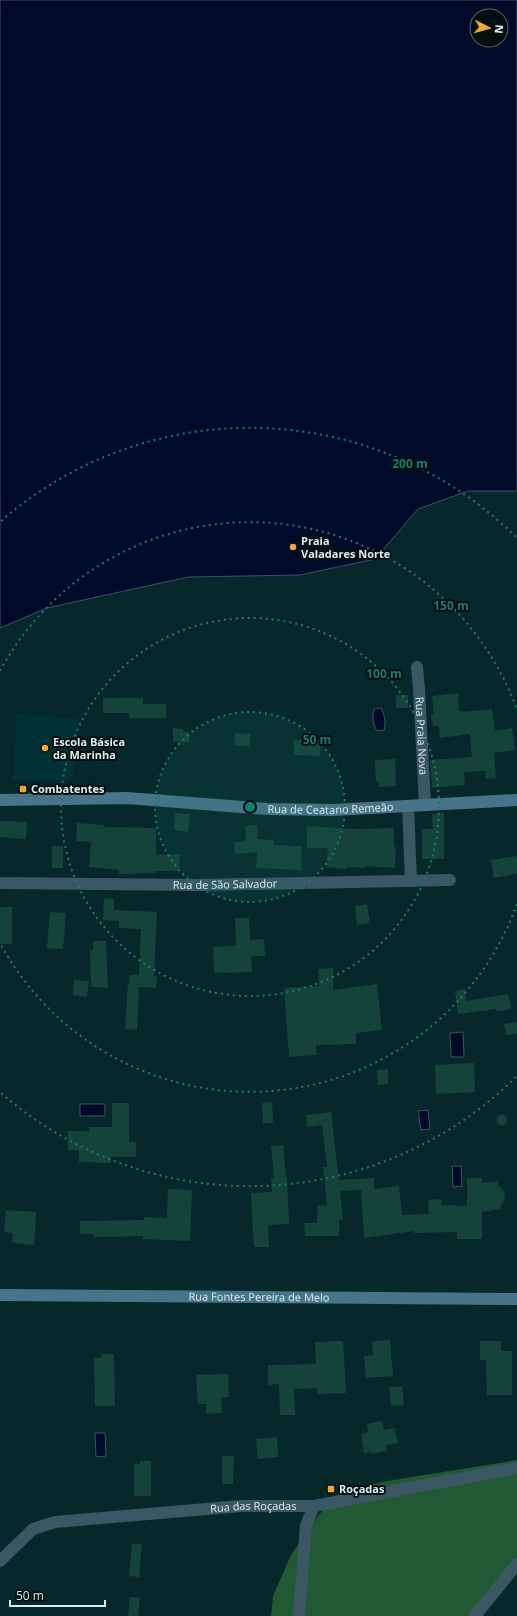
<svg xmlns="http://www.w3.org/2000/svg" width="517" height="1616" viewBox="0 0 517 1616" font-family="'Open Sans',sans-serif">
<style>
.built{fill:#033236}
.forest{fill:#205933}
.water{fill:#000b2a;stroke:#424f65;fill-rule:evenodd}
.building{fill:#15433a}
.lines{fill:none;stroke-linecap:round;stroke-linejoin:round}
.street{stroke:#3b5764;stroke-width:12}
.secondary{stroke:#477488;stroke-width:12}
.ring{fill:none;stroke:#197c74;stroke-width:2;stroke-dasharray:2 4}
.poi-dot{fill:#eda83b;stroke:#030e0f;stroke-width:1.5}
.labels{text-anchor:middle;stroke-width:4;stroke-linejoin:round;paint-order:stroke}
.poi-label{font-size:11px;font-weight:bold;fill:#dceeef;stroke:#030e0f;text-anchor:start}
.street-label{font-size:11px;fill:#dceeef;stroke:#030e0f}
.centre{fill:#197c74;stroke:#030e0f;stroke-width:2}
.ring-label{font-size:12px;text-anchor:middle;font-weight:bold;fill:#197c74;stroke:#030e0f;stroke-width:4;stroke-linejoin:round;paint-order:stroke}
</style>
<rect width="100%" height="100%" fill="#07282a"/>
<!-- built -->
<path class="built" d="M17,714L78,719L73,780H14L13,778Z"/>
<!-- forest -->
<path class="forest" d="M517,1460V1572L482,1599L469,1616H271L273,1596L291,1555L317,1517L337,1495L381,1482Z"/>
<!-- water -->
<path class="water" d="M0,0H517V491H468L418,509L375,559L300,575L188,577L47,608L0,628ZM477,16H501V40H477Z
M381,708C385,716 386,722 384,730L377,731C373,724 372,717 374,709Z
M463,1032L464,1057H451L450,1033Z
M80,1104H105V1116H80Z
M428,1110L430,1129L421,1130L418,1111Z
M452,1166H461L462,1186L453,1187Z
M95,1433H105L106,1456L96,1457Z"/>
<!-- building -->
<path class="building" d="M458,693L459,711H463V712L492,709L495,731L512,728L515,750L494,753L496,778L486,779L485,771L464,772L465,785L432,788L430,760L472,757L470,734L440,738L439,726H433L431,715L434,714L432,696Z
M396,695H408V708H396Z
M103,698H143V704H166V718H129V713H103Z
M173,728L183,729V732H190L189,743L173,742Z
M235,733L251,734L249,747L234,745Z
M307,739H321L320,756L294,755V740H307Z
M395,759L396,786L379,787V782H376L375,760Z
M175,813L190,814L188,832L174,830Z
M444,813V859H422V829H433L432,814Z
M0,821L27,822L26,839L0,837Z
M77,823L104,825V827L156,828V855L180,854L179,871H156V873L119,874V870L89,867L91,842L76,841Z
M257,825L258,839L274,840V845L302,846L301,870L256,868L257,852L235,854L234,842L246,841L245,826Z
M307,826L357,829L394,828V847H396L395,868L365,866V868L347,867V869L326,867L328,848H307Z
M52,846H63V868H52Z
M517,856V874L494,878L491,860Z
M104,898L114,899V910L157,912L154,976H157L156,988L139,987L137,1030L125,1029L128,984L129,985L130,975H139L141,929L119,928V921L103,920Z
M367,904L370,923L357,925L355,906Z
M0,907H12V944H0Z
M50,912L66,913L63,949L47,948Z
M235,918H249L250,940L264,939L265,956H251L252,972L214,973L213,947L236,946Z
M93,941H106L108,988L91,987L90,950H93Z
M333,968V990L377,984L382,1030L356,1033V1044L316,1045L317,1055L289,1057L284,988L319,986L318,969Z
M74,980L89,981L87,997L73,995Z
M465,989L466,1001L508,994L511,1009L496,1011V1009L458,1014L455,991Z
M517,1022V1034L506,1035L504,1024Z
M474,1063L475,1092L436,1094L435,1065Z
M388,1069V1084L378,1085L377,1070Z
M272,1102L273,1123H263L262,1103Z
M112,1103H129V1142H136V1157H111V1163L79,1162V1150H68V1131H89V1127H112Z
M331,1112L339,1180L374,1178V1189L399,1186L402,1215L429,1214L428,1200L441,1199V1205L467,1206V1178H482V1183L498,1181V1185L504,1191L505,1199L501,1206V1209L482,1212V1239H457V1232L414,1233V1231L364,1238L361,1190L340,1191L343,1220H339V1236H305L304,1223H317L318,1205L327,1206L323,1167H327L322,1125L307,1127L306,1115Z
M496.5 1120a5.5 5.5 0 1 1 11 0a5.5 5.5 0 1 1-11 0Z
M283,1145L286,1178H287L289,1224L268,1225L269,1247H254L251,1193L272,1192L271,1178H274L271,1146Z
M168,1189L192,1190L190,1241L143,1239V1236L94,1237V1234H80V1221L144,1220V1217L167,1218Z
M6,1210L36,1212L34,1245L12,1243L13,1233L4,1232Z
M390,1340L393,1376L366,1378L364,1356L373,1355L372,1341Z
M343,1341L346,1393L317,1394V1388L294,1389L295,1415H280L279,1384L268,1385V1365L316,1364L315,1342Z
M480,1341H501V1351H512V1395H487L486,1360H480Z
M101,1354H114L115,1406H95L94,1358H101Z
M228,1374L229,1397H221L222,1413L206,1414V1404H198L196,1375Z
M402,1386L404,1405L391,1406L389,1387Z
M382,1421L384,1430L395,1428L398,1443L386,1445L387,1451L371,1454V1452L364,1453L361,1434L368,1432L367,1424Z
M277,1437L278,1457L258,1459L256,1439Z
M222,1456H234L233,1484H222Z
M140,1461H151V1496H134V1464H140Z
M132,1544H142L139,1577L129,1576Z
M130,1597L140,1598L138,1616H128Z"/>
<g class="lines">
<!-- street -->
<g class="street">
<path id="s1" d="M417,667L419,689L425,805"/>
<path d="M408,806L411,881"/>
<path id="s2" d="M0,883L198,885L450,880"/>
<path id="s3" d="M0,1561L33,1529L55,1522L241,1506H314L517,1468"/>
<path d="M299,1616L306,1525L314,1506"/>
<path d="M475,1616L517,1564"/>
</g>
<!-- secondary -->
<g class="secondary">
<path id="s4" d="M0,800L127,798L267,809L333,810L517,800"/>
<path id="s5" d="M0,1295L517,1299"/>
</g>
</g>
<!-- distance rings -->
<circle cx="250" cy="807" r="95" fill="#197c74" fill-opacity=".12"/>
<g class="ring">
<circle cx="250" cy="807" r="95"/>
<circle cx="250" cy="807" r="189"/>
<path d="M517 904A284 284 0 0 1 0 943M0 671A284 284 0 0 1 517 710"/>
<path d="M516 1077A379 379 0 0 1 1 1093M1 521A379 379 0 0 1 516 537"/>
</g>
<!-- markers -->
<g class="poi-dot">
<circle cx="293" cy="547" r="4"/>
<circle cx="45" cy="748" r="4"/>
<rect x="19" y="785" width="8" height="8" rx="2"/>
<rect x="327" y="1485" width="8" height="8" rx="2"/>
</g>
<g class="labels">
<!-- poi labels -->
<g class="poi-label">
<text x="301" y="545">Praia<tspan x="301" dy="13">Valadares Norte</tspan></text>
<text x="53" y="746">Escola Básica<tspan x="53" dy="13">da Marinha</tspan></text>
<text x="31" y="793">Combatentes</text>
<text x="339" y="1493">Roçadas</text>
</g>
<!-- street labels -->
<g class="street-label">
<text dy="4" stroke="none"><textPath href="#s1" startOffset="69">Rua Praia Nova</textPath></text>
<text dy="4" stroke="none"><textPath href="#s4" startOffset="331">Rua de Ceatano Remeão</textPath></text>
<text dy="4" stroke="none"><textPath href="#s2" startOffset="225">Rua de São Salvador</textPath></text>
<text dy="4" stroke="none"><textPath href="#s5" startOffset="259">Rua Fontes Pereira de Melo</textPath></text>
<text dy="4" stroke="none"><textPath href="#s3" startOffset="268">Rua das Roçadas</textPath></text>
</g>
</g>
<circle cx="250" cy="807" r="6" class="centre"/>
<g class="ring-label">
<text x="410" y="468">200 m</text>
<text x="451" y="610">150 m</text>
<text x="384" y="678">100 m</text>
<text x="317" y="744">50 m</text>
</g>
<!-- north arrow -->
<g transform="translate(489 28) rotate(96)"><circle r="19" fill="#030e0f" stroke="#5a6869"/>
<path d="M0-3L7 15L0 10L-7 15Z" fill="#eda83b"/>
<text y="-6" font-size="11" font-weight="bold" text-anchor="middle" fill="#dceeef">N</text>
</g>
<!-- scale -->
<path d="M10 1600v6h95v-6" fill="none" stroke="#dceeef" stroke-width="2"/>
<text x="16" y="1600" font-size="12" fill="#dceeef" stroke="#030e0f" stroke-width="3" paint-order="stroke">50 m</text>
</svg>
